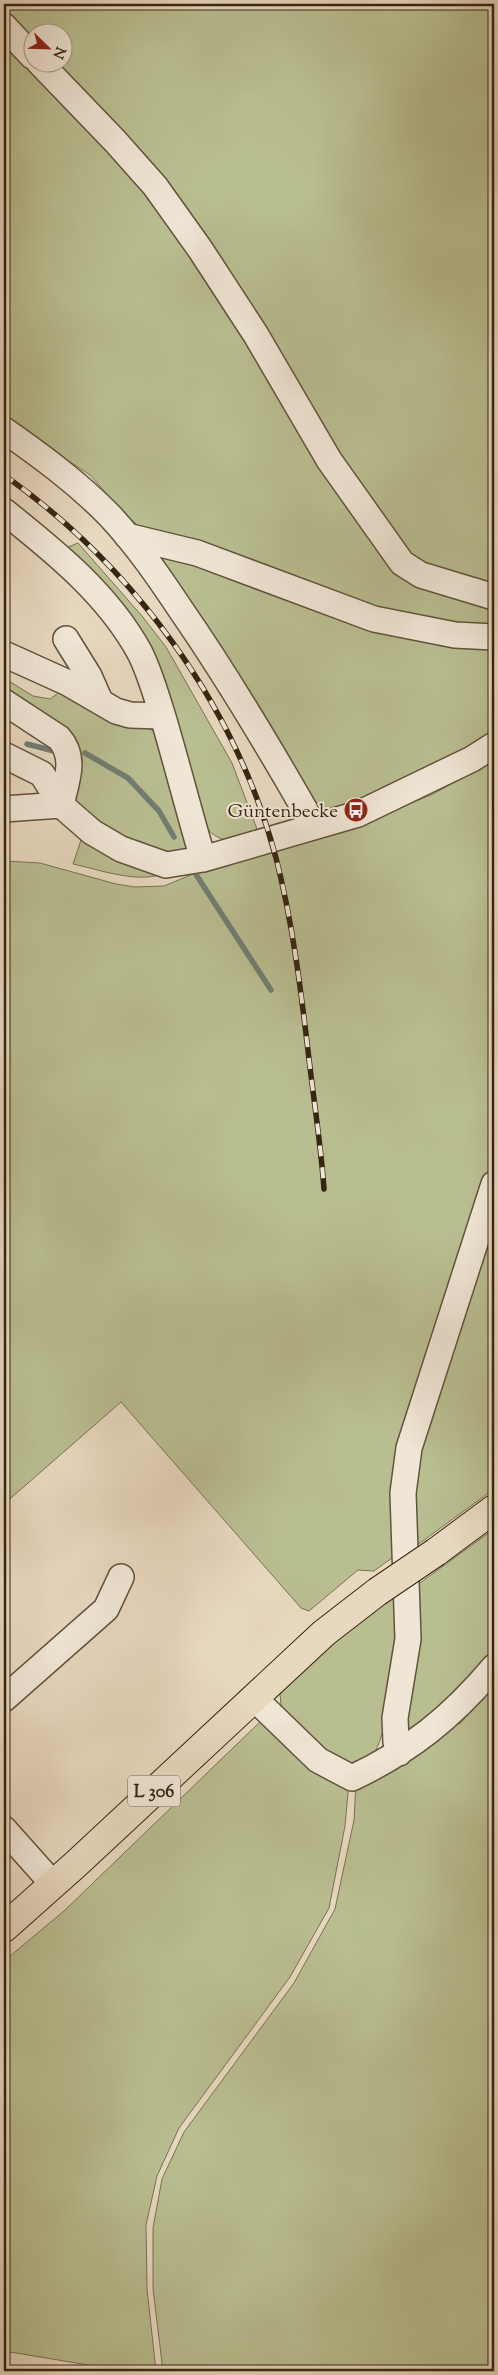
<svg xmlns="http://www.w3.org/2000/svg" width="498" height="2375" viewBox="0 0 498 2375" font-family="'Sorts Mill Goudy',serif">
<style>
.green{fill:#b9be91;stroke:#787250}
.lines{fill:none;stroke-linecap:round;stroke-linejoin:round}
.stream{stroke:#707e72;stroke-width:5.5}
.minor-casing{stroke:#62523c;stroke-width:28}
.major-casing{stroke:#362510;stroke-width:30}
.minor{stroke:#f0e6d6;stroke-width:25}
.major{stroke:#e8d8c0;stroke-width:28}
.rail-casing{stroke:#362510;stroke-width:5.5}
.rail{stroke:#f0e6d6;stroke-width:4;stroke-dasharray:11;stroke-linecap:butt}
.major-bridge-casing{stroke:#362510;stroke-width:30;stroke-linecap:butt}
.major-bridge{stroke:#e8d8c0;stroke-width:28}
.labels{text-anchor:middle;stroke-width:4;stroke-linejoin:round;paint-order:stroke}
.shield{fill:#f0e6d6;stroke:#6e5f4b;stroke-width:1}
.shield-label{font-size:18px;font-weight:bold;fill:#362510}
.poi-label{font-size:19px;fill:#362510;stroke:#f0e6d6;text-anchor:end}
</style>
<rect width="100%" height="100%" fill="#e8d8c0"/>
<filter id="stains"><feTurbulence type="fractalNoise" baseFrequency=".004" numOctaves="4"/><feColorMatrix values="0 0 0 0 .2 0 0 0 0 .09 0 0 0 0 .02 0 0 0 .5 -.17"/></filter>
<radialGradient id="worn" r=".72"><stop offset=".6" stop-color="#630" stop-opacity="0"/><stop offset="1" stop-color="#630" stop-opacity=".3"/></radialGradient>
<!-- green -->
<path class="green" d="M4,4H494V590L405,560L204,247L46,63L62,62V32H32V48L4,17Z
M4,34L151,190L400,566L494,601V631L376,615L143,530L124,513L90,475L4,418Z
M78,543L142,616L166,647L232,763L260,837C237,841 223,846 205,827L179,732L63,549Z
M153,548L494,640V738L345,812H326L317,809Z
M4,678L33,696L50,699L64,689L156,732L189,846L180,857L161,859L72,807L74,767L4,695Z
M494,761V1173L404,1444L396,1555L374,1571L358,1570L309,1611L301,1608L121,1402L4,1504V861L40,863L116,884L135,887L164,886L210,867L364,822L431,795Z
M84,831L168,872C140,885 101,870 73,864Z
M494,1198V1489L409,1551L414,1450Z
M494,1529V1653L447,1709L409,1735L402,1717L413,1588Z
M401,1597C396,1643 394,1720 372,1758L349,1766L332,1762L282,1715L280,1694L283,1686L332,1639L390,1598Z
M494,1677V2371H163L153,2289V2228L162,2179L184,2132L294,1983L335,1909L354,1820L356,1782L462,1722Z
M263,1719L349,1782L345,1826L329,1908L290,1977L179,2128L157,2176L146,2225L147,2289L156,2371H124L4,2351V1961L64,1911Z"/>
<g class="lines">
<!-- stream -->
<path class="stream" d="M27,744L54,751
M85,753L128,778L159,811L174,837
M195,873L271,990"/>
<defs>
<path id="minor" d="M4,26L32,56
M39,62L115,141L155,186L200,249L256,335L329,460L402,563L421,575L494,597
M4,430C41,456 78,483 110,516C137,545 159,577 181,610C226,675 266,742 305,810L310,828
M4,511C54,551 108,594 140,653C150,673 156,695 163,717C177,764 189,812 203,859
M127,536L197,553L374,619L455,635L494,637
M66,639L89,676L100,701
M4,654L66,682L116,711L130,715L162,716
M4,702L59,738C77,758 66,782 61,805L4,809
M4,755L42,774L61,805L92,832L121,849L166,865L203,859L358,814L472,759L494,745
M254,1698L318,1760L352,1778C411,1750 452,1717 494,1667
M4,1699L106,1609L121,1577
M399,1753L396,1742L395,1718L408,1639L403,1493L409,1448L494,1184
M4,1829L53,1884"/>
<path id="major" d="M436,1552L494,1509
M4,1928L76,1864L324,1633L377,1592"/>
</defs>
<!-- minor casing -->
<use href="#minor" class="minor-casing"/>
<!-- major casing -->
<use href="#major" class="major-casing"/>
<!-- minor -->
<use href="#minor" class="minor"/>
<!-- major -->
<use href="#major" class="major"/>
<defs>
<path id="rail" d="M4,475C133,566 235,704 276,858C293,924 301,991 309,1059C314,1102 321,1146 324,1189"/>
</defs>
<!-- rail casing -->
<use href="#rail" class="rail-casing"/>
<!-- rail -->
<use href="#rail" class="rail"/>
<defs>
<path id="major-bridge" d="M377,1592L436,1552"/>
</defs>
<!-- major-bridge casing -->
<use href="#major-bridge" class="major-bridge-casing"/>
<!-- major-bridge -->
<use href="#major-bridge" class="major-bridge"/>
</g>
<!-- icons -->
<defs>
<symbol id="bus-disc" viewBox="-11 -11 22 22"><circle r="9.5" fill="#8f2418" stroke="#f0e6d6"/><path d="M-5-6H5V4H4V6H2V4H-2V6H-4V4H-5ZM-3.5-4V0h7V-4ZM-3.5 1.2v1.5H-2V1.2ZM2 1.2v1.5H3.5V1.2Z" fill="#fff"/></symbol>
</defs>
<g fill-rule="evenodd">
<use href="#bus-disc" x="342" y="796" width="28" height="28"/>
</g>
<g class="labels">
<!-- shield labels -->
<rect class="shield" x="128" y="1775.5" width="52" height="31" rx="4"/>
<g class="shield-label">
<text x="154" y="1797">L 306</text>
</g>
<!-- poi labels -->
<g class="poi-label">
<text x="338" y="817">Güntenbecke</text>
</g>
</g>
<!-- margin -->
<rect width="498" height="2375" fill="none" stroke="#e8d8c0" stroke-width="20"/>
<rect x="5" y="5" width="488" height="2365" fill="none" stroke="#362510" stroke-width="2.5"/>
<rect x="10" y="10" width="478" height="2355" fill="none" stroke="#362510"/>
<!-- north arrow -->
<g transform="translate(48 48) rotate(113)"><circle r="24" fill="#f0e6d6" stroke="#a69987"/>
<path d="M0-4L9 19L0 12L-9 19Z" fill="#8f2418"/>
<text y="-8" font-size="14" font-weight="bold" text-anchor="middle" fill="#362510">N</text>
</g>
<rect width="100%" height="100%" filter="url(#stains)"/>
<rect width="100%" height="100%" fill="url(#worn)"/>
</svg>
